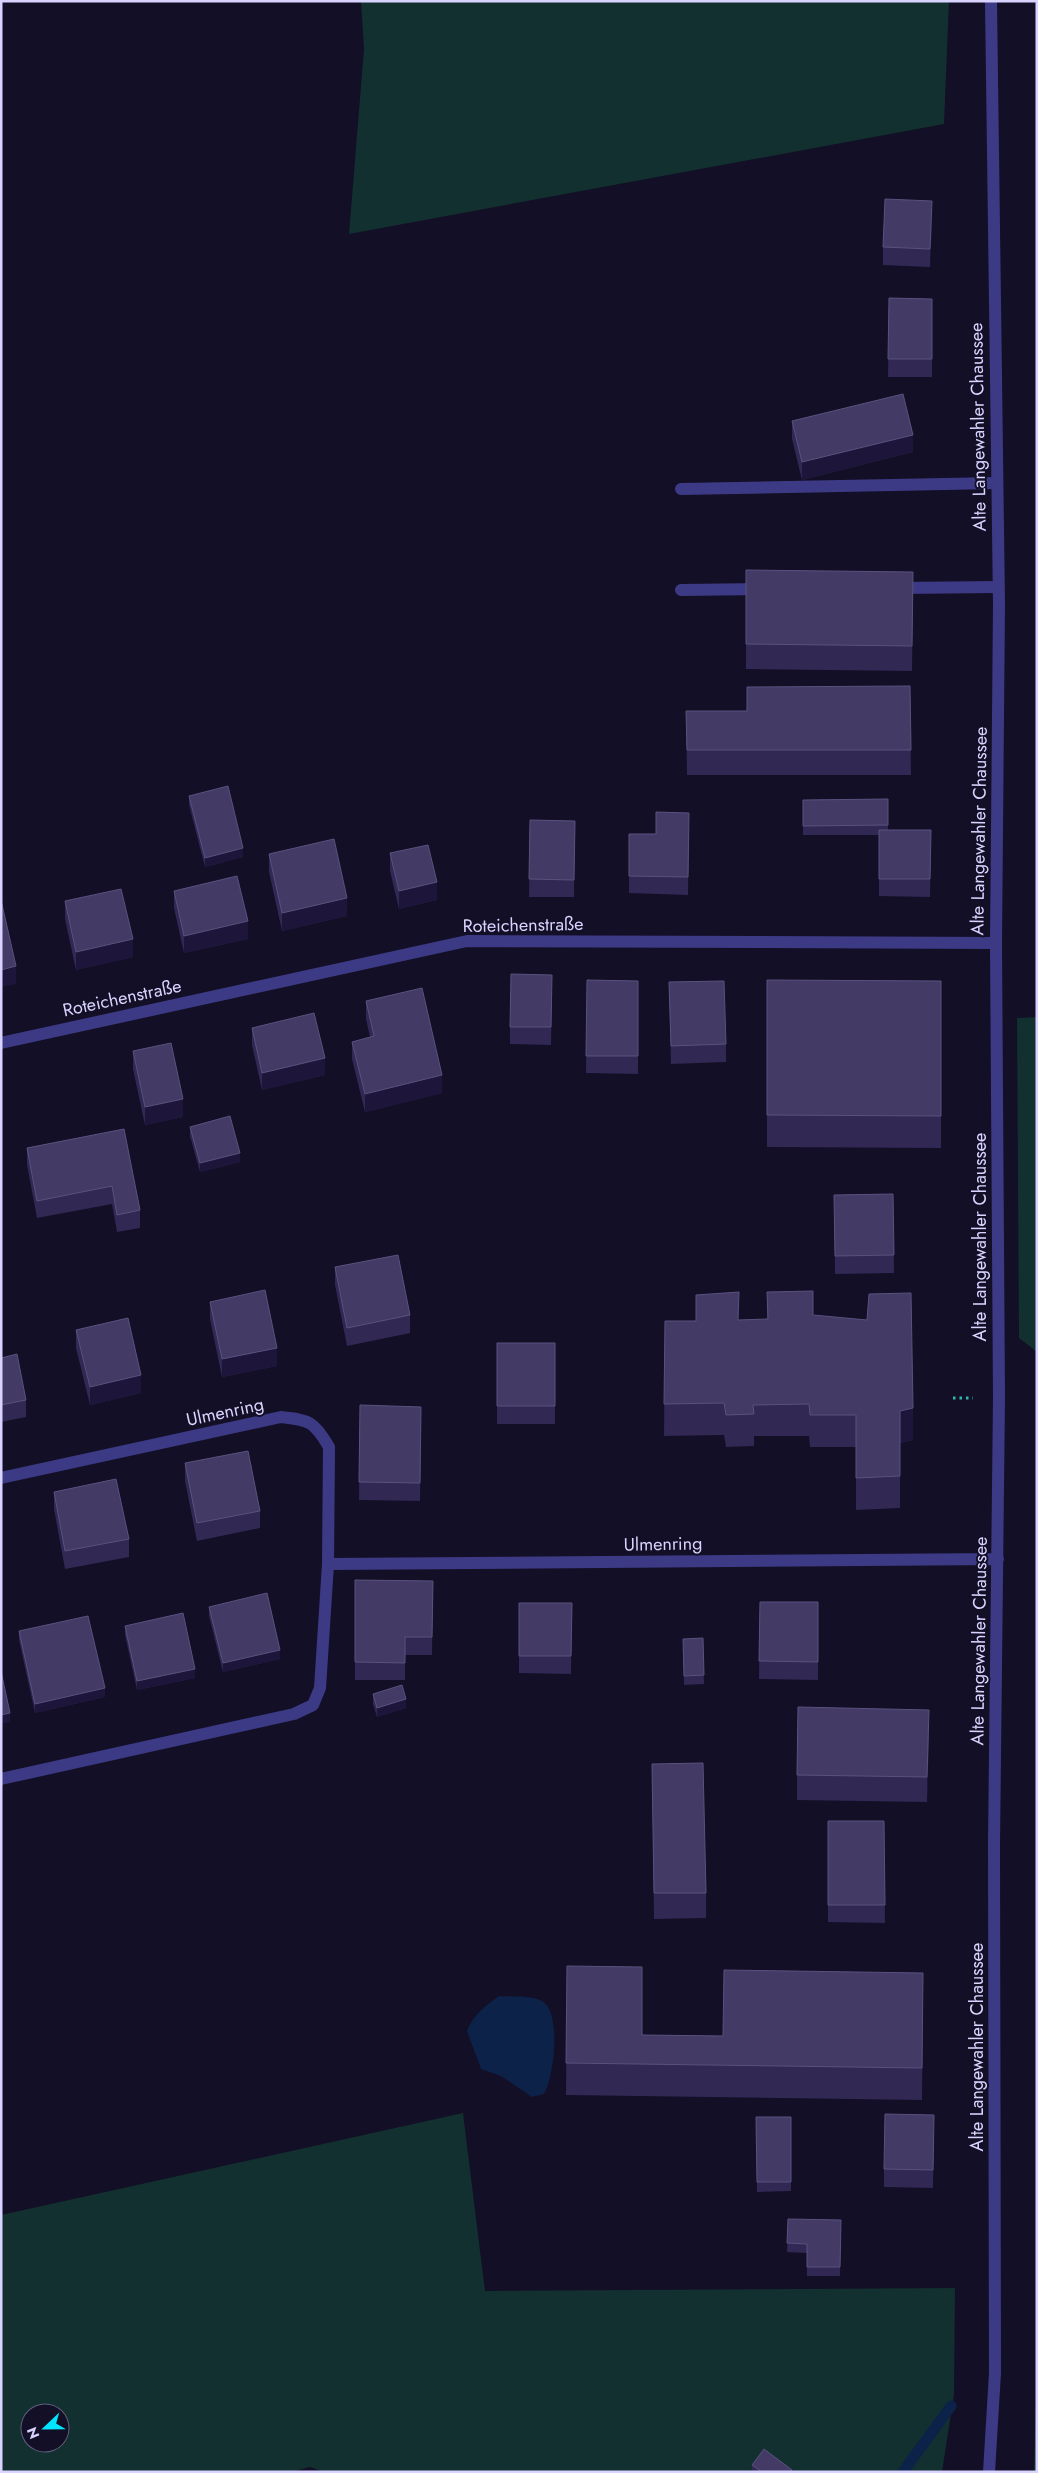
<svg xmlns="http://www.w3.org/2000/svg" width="1038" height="2473" viewBox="0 0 1038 2473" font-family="Jost,sans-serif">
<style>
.green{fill:#12302f;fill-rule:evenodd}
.water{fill:#0c2248}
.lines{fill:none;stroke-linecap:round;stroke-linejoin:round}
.stream{stroke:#0c2248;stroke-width:11}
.path{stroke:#2fb8b0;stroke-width:3;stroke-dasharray:2.5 4;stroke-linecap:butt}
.service{stroke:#3d3a85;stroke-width:12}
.minor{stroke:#3d3a85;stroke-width:12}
.wall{fill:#312854}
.shaded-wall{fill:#1d163a}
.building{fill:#433a66;stroke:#5a527e}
.labels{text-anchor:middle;stroke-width:4;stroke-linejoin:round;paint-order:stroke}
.street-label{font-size:18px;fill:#d9d4ff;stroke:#130f26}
</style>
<rect width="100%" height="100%" fill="#130f26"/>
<!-- green -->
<path class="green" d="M361,1H949L944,124L349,234L364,49Z
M1037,1017V1352L1019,1338L1017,1018Z
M463,2113L485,2291L955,2288L954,2394L942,2472H324L310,2467L292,2472H1V2215ZM30,2413H60V2443H30Z
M1037,2371V2472H1033L1034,2470Z"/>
<!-- water -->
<path class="water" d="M499,1996C512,1997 530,1995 542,2001C562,2011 554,2078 544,2094L532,2097L501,2076L481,2069L467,2031C473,2015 485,2006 499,1996Z"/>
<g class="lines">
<!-- stream -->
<path class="stream" d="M903,2472L951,2406"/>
<!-- path -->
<path class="path" d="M953,1398H973"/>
<!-- service -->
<path class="service" d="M681,489L997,483
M898,588L998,587
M681,590L763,589"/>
<!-- minor -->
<path class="minor" d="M1,1043L467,941L996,943
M1,1478L281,1417C309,1420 314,1421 329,1447L328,1564L320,1688L313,1705L294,1714L1,1779
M328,1564L998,1559
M989,2472L995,2373L994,1844L999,1398L996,943L999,604L991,1"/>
</g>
<!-- wall -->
<path class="wall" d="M932,219L930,267L883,265V247Z
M889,298L932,299V377H888Z
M792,421L913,452L802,480L792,439Z
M746,570L913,572L912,671L746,669Z
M910,686L911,775H687L686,711H747Z
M189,796L243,857L205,867L189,805Z
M888,799V830H931L930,897L879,896V835H803V800Z
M530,820L575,821L574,897H529Z
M689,831L688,895L629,893V834H656Z
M390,853L437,900L399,909L390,871Z
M269,854L347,916L282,931L269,872Z
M174,891L248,939L184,953L174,908Z
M65,901L133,957L76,970L65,919Z
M587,980L638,981V1074L586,1073Z
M767,980L941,981V1148L767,1147Z
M669,982L726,1044V1062L671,1064Z
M552,992L551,1045L510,1044V1027Z
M366,1001L442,1093L365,1112L352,1059V1042L370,1037L366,1019Z
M252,1028L325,1075L262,1090L252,1045Z
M133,1051L183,1117L145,1125L133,1069Z
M190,1127L240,1162L200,1172L190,1136Z
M124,1129L140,1210V1228L117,1232L112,1204L37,1218L27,1165V1148Z
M893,1194L894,1273L835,1274L834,1195Z
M335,1267L410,1315V1333L347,1346L335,1285Z
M767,1292L813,1315L913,1440L900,1443V1508L856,1510V1447H810L809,1436H754V1446L726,1447L724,1435L664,1436L665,1321H696V1295L739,1320L767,1319Z
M210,1302L277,1366L222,1377L210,1319Z
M76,1330L141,1393L90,1405L76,1348Z
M497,1343H555V1424H497Z
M1,1358L26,1400V1417L1,1422Z
M360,1405L421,1407L420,1501L359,1500Z
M185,1463L260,1511V1528L197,1541L185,1481Z
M54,1492L129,1539V1557L65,1569L54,1509Z
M355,1580L433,1581L432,1655H405V1680H355Z
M760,1602H818V1680L759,1679Z
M519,1603H572L571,1674L519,1673Z
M209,1607L280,1659L223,1672L209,1616Z
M125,1626L195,1678L137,1690L125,1635Z
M19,1631L105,1697L35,1713L19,1640Z
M703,1638L704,1684L684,1685L683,1648Z
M373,1694L406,1708L377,1717L373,1704Z
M929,1735L927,1802L797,1800V1775Z
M652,1764L706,1893V1918L654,1919Z
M828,1821H884L885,1923L828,1922Z
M567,1966L642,2035L723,2036L923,2005L922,2100L566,2095Z
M756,2117H791V2191L757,2192Z
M934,2132L933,2188L884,2187V2169Z
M788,2219L841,2220L840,2276H807V2253L787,2252Z
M752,2465L792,2472H752Z"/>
<!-- shaded-wall -->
<path class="shaded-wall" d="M932,201V219L930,267V249Z
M913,435V452L802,480V462Z
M243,848V857L205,867V858Z
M437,882V900L399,909V891Z
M347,898V916L282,931V913Z
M248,921V939L184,953V936Z
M133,939V957L76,970V952Z
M16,966V984L1,987V970Z
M325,1058V1075L262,1090V1073Z
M442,1075V1093L365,1112V1094Z
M183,1099V1117L145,1125V1107Z
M240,1153V1162L200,1172V1163Z
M277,1348V1366L222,1377V1359Z
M141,1375V1393L90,1405V1387Z
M913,1408V1440L900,1443V1411Z
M280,1650V1659L223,1672V1663Z
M195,1669V1678L137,1690V1681Z
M105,1688V1697L35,1713V1704Z
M406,1699V1708L377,1717V1708Z
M929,1710V1735L927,1802V1777Z
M10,1713V1722L1,1724V1715Z"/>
<!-- building -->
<path class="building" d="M885,199L932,201L930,249L883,247Z
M889,298L932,299V359H888Z
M903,394L913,435L802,462L792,421Z
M746,570L913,572L912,646L746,644Z
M910,686L911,750H687L686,711H747V687Z
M228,786L243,848L205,858L189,796Z
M888,799V825L803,826V800Z
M656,812L689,813L688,877L629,876V834H656Z
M530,820L575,821L574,880L529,879Z
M879,830H931L930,879H879Z
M334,839L347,898L282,913L269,854Z
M428,845L437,882L399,891L390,853Z
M237,876L248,921L184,936L174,891Z
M121,889L133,939L76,952L65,901Z
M1,900L16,966L1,970Z
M511,974L552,975L551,1027H510Z
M587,980L638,981V1056H586Z
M767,980L941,981V1116L767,1115Z
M724,981L726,1044L671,1046L669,982Z
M422,988L442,1075L365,1094L352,1042L374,1036L366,1001Z
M314,1013L325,1058L262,1073L252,1028Z
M171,1043L183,1099L145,1107L133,1051Z
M230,1116L240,1153L200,1163L190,1127Z
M124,1129L140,1210L117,1215L112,1186L37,1201L27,1148Z
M893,1194L894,1255L835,1256L834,1195Z
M398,1255L410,1315L347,1328L335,1267Z
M265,1290L277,1348L222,1359L210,1302Z
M813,1291V1315L867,1320L869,1294L911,1293L913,1408L900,1411V1476L856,1478V1415H810L809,1404L753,1405L754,1414L726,1415L724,1403L664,1404L665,1321H696V1295L739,1292L738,1320L768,1319L767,1292Z
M128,1318L141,1375L90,1387L76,1330Z
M497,1343H555V1406H497Z
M17,1354L26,1400L1,1405V1358Z
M360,1405L421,1407L420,1483L359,1482Z
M248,1451L260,1511L197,1523L185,1463Z
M116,1479L129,1539L65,1551L54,1492Z
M355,1580L433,1581L432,1637H405V1663L355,1662Z
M267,1593L280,1650L223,1663L209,1607Z
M760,1602H818V1662L759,1661Z
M519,1603H572L571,1656H519Z
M183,1613L195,1669L137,1681L125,1626Z
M88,1616L105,1688L35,1704L19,1631Z
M703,1638L704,1675L684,1676L683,1639Z
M1,1671L10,1713L1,1715Z
M402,1685L406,1699L377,1708L373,1694Z
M798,1707L929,1710L927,1777L797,1775Z
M703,1763L706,1893H654L652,1764Z
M828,1821H884L885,1905H828Z
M567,1966L642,1967V2035L723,2036L724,1970L923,1973L922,2068L566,2063Z
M885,2114L934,2115L933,2170L884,2169Z
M756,2117H791V2182H757Z
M788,2219L841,2220L840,2267H807V2244L787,2243Z
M764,2449L792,2470L791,2472H762L752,2465Z"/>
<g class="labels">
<!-- street labels -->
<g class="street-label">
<text transform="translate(978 427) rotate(-91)" y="6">Alte Langewahler Chaussee</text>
<text transform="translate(979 831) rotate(-89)" y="6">Alte Langewahler Chaussee</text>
<text transform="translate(523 925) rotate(-1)" y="6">Roteichenstraße</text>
<text transform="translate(122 998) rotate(-12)" y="6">Roteichenstraße</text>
<text transform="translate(980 1237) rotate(-90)" y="6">Alte Langewahler Chaussee</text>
<text transform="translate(225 1412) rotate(-12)" y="6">Ulmenring</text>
<text transform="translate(663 1544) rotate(-1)" y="6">Ulmenring</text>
<text transform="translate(979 1641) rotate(-89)" y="6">Alte Langewahler Chaussee</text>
<text transform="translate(977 2047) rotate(-90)" y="6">Alte Langewahler Chaussee</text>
</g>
</g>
<!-- border -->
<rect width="1038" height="2473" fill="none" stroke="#d9d4ff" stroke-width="5"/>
<!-- north arrow -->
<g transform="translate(45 2428) rotate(248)"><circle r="24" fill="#130f26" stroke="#625e7d"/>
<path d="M0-4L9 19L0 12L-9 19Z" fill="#00e5ff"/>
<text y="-8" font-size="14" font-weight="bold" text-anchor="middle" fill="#d9d4ff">N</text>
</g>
</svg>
